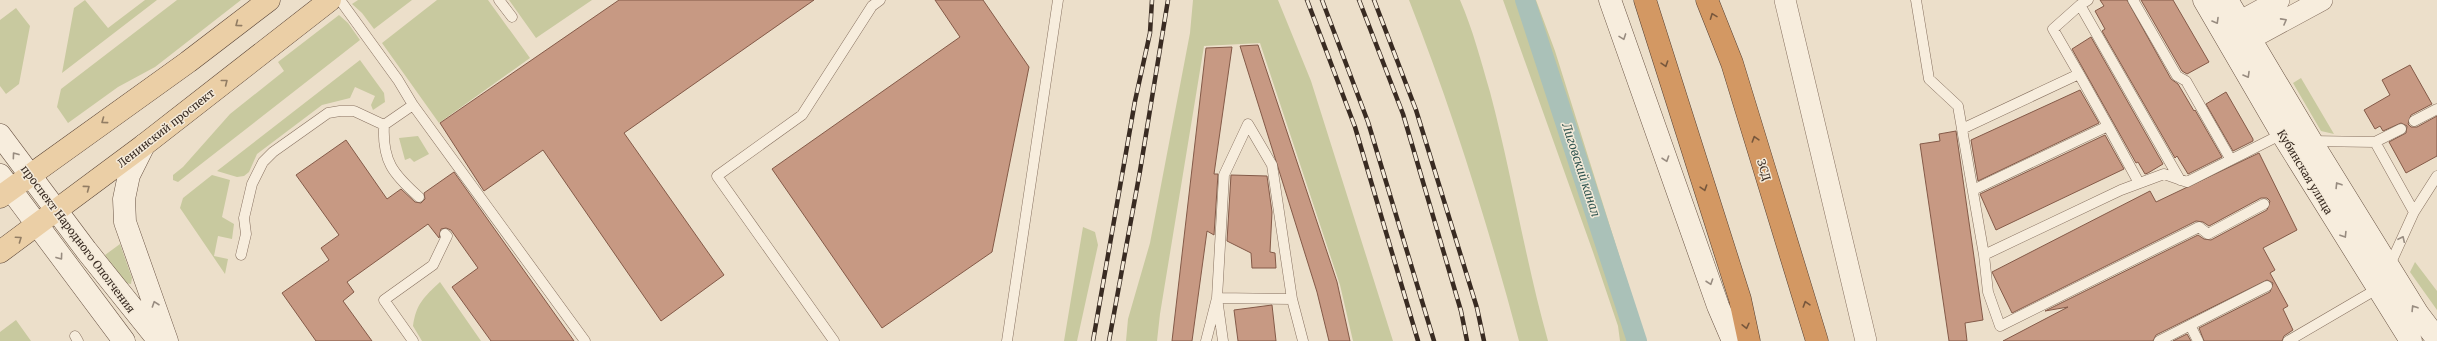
<svg xmlns="http://www.w3.org/2000/svg" width="2437" height="341" viewBox="0 0 2437 341" font-family="Merriweather,serif">
<style>
.green{fill:#c8c99f}
.lines{fill:none;stroke-linecap:round;stroke-linejoin:round}
.canal{stroke:#aac1b8;stroke-width:20}
.building{fill:#c79983;stroke:#845a48}
.service-casing{stroke:#877160;stroke-width:11}
.minor-casing{stroke:#877160;stroke-width:22}
.secondary-casing{stroke:#695343;stroke-width:23}
.primary-casing{stroke:#564033;stroke-width:23}
.motorway-casing{stroke:#564033;stroke-width:23}
.service{stroke:#f7eddd;stroke-width:10}
.minor{stroke:#f7eddd;stroke-width:21}
.secondary{stroke:#f7eddd;stroke-width:22}
.primary{stroke:#ebcfa6;stroke-width:22}
.motorway{stroke:#d39863;stroke-width:22}
.rail-casing{stroke:#392b22;stroke-width:4.5}
.rail{stroke:#f4ead9;stroke-width:3;stroke-dasharray:9;stroke-linecap:butt}
.oneway{stroke:#77573c}
.oneway2{stroke:#988c80}
.oneway3{stroke:#927d64}
.labels{text-anchor:middle;stroke-width:3;stroke-linejoin:round;paint-order:stroke}
.street-label{font-size:11px;fill:#392b22;stroke:#f4ead9}
.water-label{font-size:12px;font-style:italic;fill:#335752;stroke:#f4ead9}
</style>
<rect width="100%" height="100%" fill="#ecdfca"/>
<!-- green -->
<path class="green" d="M85,0L108,28L145,0H157L62,73L74,8Z
M177,0H241L155,67L118,87L68,123L57,107L61,89Z
M358,0H412L374,29L362,13L352,4Z
M437,0H488L530,58L439,123L382,43Z
M509,0H592L536,38Z
M1193,0H1278L1311,81L1393,341H1353L1340,285L1260,43L1204,46L1160,314L1157,341H1126L1128,319L1150,243L1190,33Z
M1409,0H1460C1473,30 1481,61 1490,92C1512,175 1525,259 1548,341H1519C1488,225 1453,112 1409,0Z
M1503,0H1536L1555,51L1646,341H1620L1618,326L1593,252Z
M16,8L30,26L19,84L6,94L0,86V20Z
M339,15L348,23L360,40L178,182L173,180V175L183,167L230,114L284,71L278,62Z
M360,60L384,93L385,102L373,110L371,105L375,96L355,87L350,98L322,105L257,154L249,172L244,176L237,177L217,171Z
M2301,78L2334,134L2321,131L2293,83Z
M418,136L429,154L414,162L410,158L405,160L399,138Z
M212,175L230,180L222,217L234,224L232,239L218,236L214,256L228,259L225,274L180,208L183,198Z
M1083,227L1095,232L1098,245L1077,341H1064Z
M120,244L132,278L131,284L126,283L105,255Z
M2415,262L2437,291V310L2410,272Z
M440,282L481,341H422L413,326C416,304 424,297 440,282Z
M16,320L31,341H0V332Z"/>
<g class="lines">
<!-- canal -->
<path class="canal" d="M1525,0L1637,341"/>
</g>
<!-- building -->
<path class="building" d="M619,0H814L624,133L724,275L661,321L543,150L484,191L440,123Z
M935,0H983L1029,67L992,252L882,328L772,169L960,37Z
M2100,0H2127L2171,79L2178,84L2194,111L2195,110L2222,157L2188,174L2177,156L2175,158L2102,31L2105,29L2095,11L2104,6Z
M2141,0H2173L2209,62L2187,74L2182,71Z
M2091,37L2163,164L2148,173L2145,174L2138,162L2136,163L2072,49Z
M1258,45L1337,282L1350,341H1329L1317,292L1240,46Z
M1232,47L1214,174H1218L1214,235L1207,231L1192,341H1172L1206,48Z
M2410,65L2432,104L2411,115L2408,124L2411,127H2417L2437,116V156L2406,173L2389,142L2406,133L2407,126L2401,123L2383,131L2380,126L2375,129L2364,110L2390,95L2382,80Z
M2080,90L2099,123L1978,181L1971,140Z
M2226,92L2253,139V141L2233,151L2206,104Z
M1956,131L1983,320L1965,323L1967,341H1949L1920,144L1940,141L1939,134Z
M2105,135L2124,169L1996,230L1980,194Z
M346,140L387,199L401,189L415,202L421,203L425,199L424,193L454,172L574,341H491L452,287L478,268L451,230L446,228L441,229L439,238L428,224L347,282L354,292L343,301L372,341H316L282,293L329,260L321,248L339,235L296,175Z
M2259,153L2297,230L2263,248L2275,270L2270,273L2288,306L2283,309L2293,330L2284,336L2282,341H2204L2199,328L2270,292L2273,283L2267,280L2156,335L2153,341H2003L2068,307L2045,311L2198,235L2204,239L2211,240L2267,210L2270,201L2267,198H2261L2209,226L2203,222L2196,221L2012,313L1992,272L2150,191L2156,202Z
M1231,175L1267,176L1272,212L1270,252L1275,253L1276,268H1252L1251,253L1227,241Z
M1272,305L1276,341H1238L1234,310Z
M2187,334L2191,341H2173Z"/>
<g class="lines">
<defs>
<path id="service" d="M340,0L398,80L413,105L585,341
M499,0L512,17
M1916,0L1929,79L1958,106L1984,255L2121,190L2164,174L2187,182L2282,134
M2088,0L2080,5L2180,180
M2133,0L2177,76L2186,81L2231,160
M2079,74L2053,29L2080,5
M413,105L384,125C382,161 393,174 419,197
M2414,121L2437,109
M1962,129L2079,74L2108,126
M2311,141L2375,142L2401,129
M2375,142L2414,212
M1973,190L2108,126L2139,183
M241,255L246,234L244,218L252,184L263,162L273,152L328,113L340,111H354L384,125
M1984,255L1988,292L2000,326L2199,227L2208,234L2264,204
M2389,267L2414,212L2437,176
M2190,325L2198,341
M75,336L78,341
M413,341L384,300L433,265L447,236L445,234
M834,341L717,176L802,115L872,6L880,0
M1007,341L1058,0
M1206,341L1217,298L1292,299
M1223,341L1217,298L1224,175L1248,124L1272,165L1292,299L1303,341
M2159,341L2267,286
M2288,341L2377,289"/>
<path id="minor" d="M1785,0L1866,341
M2232,36L2239,22L2279,0
M2233,41L2250,39L2322,0"/>
<path id="secondary" d="M1610,0L1718,306L1733,341
M2204,0L2282,134L2411,341
M2227,0L2311,141L2418,314L2437,339
M0,135L86,250L159,341
M144,145L129,175L124,199L125,222L167,341
M0,175L124,341"/>
<path id="primary" d="M0,197L188,62L269,0
M0,252L144,145L330,0"/>
<path id="motorway" d="M1645,0L1740,299L1749,341
M1707,0L1732,63L1817,341"/>
</defs>
<!-- service casing -->
<use href="#service" class="service-casing"/>
<!-- minor casing -->
<use href="#minor" class="minor-casing"/>
<!-- secondary casing -->
<use href="#secondary" class="secondary-casing"/>
<!-- primary casing -->
<use href="#primary" class="primary-casing"/>
<!-- motorway casing -->
<use href="#motorway" class="motorway-casing"/>
<!-- service -->
<use href="#service" class="service"/>
<!-- minor -->
<use href="#minor" class="minor"/>
<!-- secondary -->
<use href="#secondary" class="secondary"/>
<!-- primary -->
<use href="#primary" class="primary"/>
<!-- motorway -->
<use href="#motorway" class="motorway"/>
<defs>
<path id="rail" d="M1307,0L1355,127L1418,341
M1322,0L1368,122L1434,341
M1359,0L1403,114L1461,311L1467,341
M1374,0L1416,110L1477,308L1484,341
M1093,341L1135,101L1150,33L1152,0
M1109,341L1140,171L1168,0"/>
</defs>
<!-- rail casing -->
<use href="#rail" class="rail-casing"/>
<!-- rail -->
<use href="#rail" class="rail"/>
</g>
<!-- one-way arrows -->
<defs><path id="oneway-chevron" d="M-2-3.5L2.5 0L-2 3.5" fill="none" stroke-width="1.6" stroke-linecap="round" stroke-linejoin="round"/></defs>
<g class="oneway">
<use href="#oneway-chevron" transform="translate(1713 16) rotate(-111)"/>
<use href="#oneway-chevron" transform="translate(1665 64) rotate(72)"/>
<use href="#oneway-chevron" transform="translate(1755 139) rotate(-107)"/>
<use href="#oneway-chevron" transform="translate(1704 188) rotate(72)"/>
<use href="#oneway-chevron" transform="translate(1806 304) rotate(-107)"/>
<use href="#oneway-chevron" transform="translate(1746 326) rotate(77)"/>
</g>
<g class="oneway2">
<use href="#oneway-chevron" transform="translate(2216 21) rotate(60)"/>
<use href="#oneway-chevron" transform="translate(2284 21) rotate(-29)"/>
<use href="#oneway-chevron" transform="translate(1623 37) rotate(70)"/>
<use href="#oneway-chevron" transform="translate(2247 75) rotate(60)"/>
<use href="#oneway-chevron" transform="translate(15 155) rotate(-126)"/>
<use href="#oneway-chevron" transform="translate(1666 159) rotate(71)"/>
<use href="#oneway-chevron" transform="translate(2338 185) rotate(-122)"/>
<use href="#oneway-chevron" transform="translate(2344 235) rotate(58)"/>
<use href="#oneway-chevron" transform="translate(2402 239) rotate(-65)"/>
<use href="#oneway-chevron" transform="translate(60 257) rotate(54)"/>
<use href="#oneway-chevron" transform="translate(1710 282) rotate(71)"/>
<use href="#oneway-chevron" transform="translate(155 304) rotate(-109)"/>
<use href="#oneway-chevron" transform="translate(2414 308) rotate(-122)"/>
</g>
<g class="oneway3">
<use href="#oneway-chevron" transform="translate(238 24) rotate(143)"/>
<use href="#oneway-chevron" transform="translate(225 82) rotate(-38)"/>
<use href="#oneway-chevron" transform="translate(104 121) rotate(144)"/>
<use href="#oneway-chevron" transform="translate(87 188) rotate(-37)"/>
<use href="#oneway-chevron" transform="translate(19 239) rotate(-35)"/>
</g>
<g class="labels">
<!-- street labels -->
<g class="street-label">
<text transform="translate(166 128) rotate(-38)" y="4">Ленинский проспект</text>
<text transform="translate(1764 170) rotate(73)" y="4">ЗСД</text>
<text transform="translate(2305 172) rotate(59)" y="4">Кубинская улица</text>
<text transform="translate(78 239) rotate(53)" y="4">проспект Народного Ополчения</text>
</g>
<!-- water labels -->
<g class="water-label">
<text transform="translate(1581 170) rotate(72)" y="4">Лиговский канал</text>
</g>
</g>
</svg>
